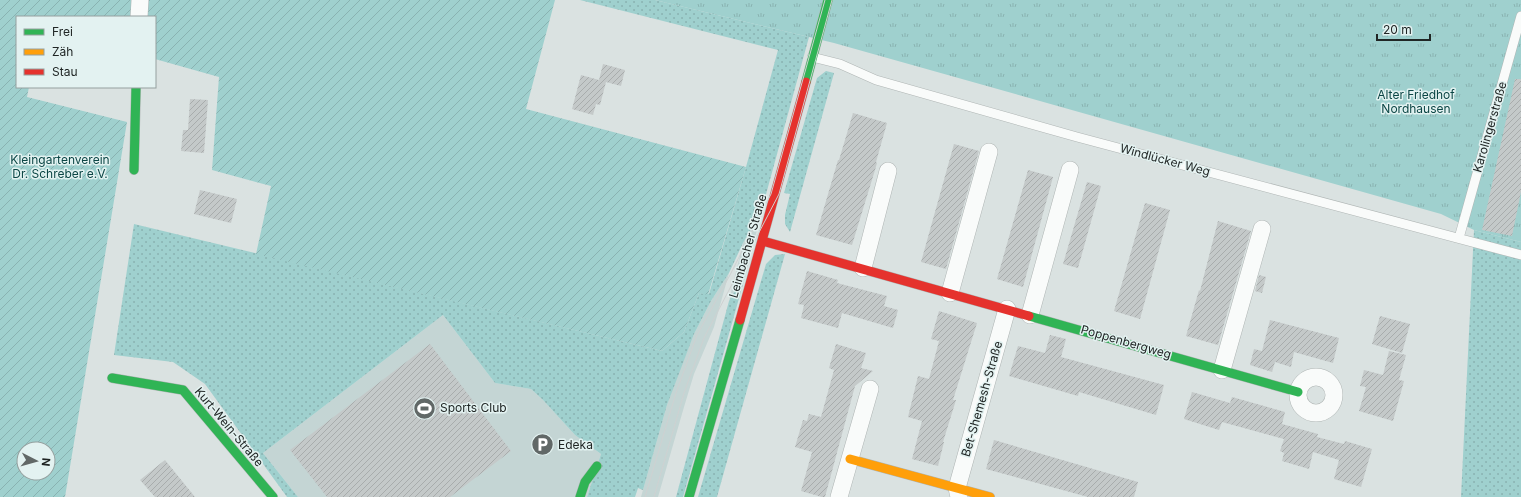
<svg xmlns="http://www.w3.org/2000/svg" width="1521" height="497" viewBox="0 0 1521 497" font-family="Inter,sans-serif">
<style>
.built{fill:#c4d5d4}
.grass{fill:url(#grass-dots)}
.park{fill:url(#park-tufts)}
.garden{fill:url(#garden-furrows);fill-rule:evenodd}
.building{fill:url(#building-hatch)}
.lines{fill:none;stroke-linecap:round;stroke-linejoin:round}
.lane-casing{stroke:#afb5b4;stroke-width:10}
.street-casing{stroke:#afb5b4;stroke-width:18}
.fast-casing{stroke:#afb5b4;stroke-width:10}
.slow-casing{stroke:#afb5b4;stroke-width:10}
.jam-casing{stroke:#afb5b4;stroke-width:10}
.lane{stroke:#f9fbfa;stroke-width:9}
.street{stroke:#f9fbfa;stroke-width:17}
.fast{stroke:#30b455;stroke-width:9}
.slow{stroke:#ff9f0a;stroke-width:9}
.jam{stroke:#e5322d;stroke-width:9}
.tram{stroke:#ced1d1;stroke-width:1}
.labels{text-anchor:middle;stroke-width:3;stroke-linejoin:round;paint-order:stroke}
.park-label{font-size:12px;fill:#0b4645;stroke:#e3f2f1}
.street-label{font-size:12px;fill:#202625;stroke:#e3f2f1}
.poi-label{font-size:12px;fill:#202625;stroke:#e3f2f1;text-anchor:start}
</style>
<defs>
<pattern id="grass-dots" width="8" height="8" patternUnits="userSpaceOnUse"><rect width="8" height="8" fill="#9fd0ce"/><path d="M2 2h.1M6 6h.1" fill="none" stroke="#89b2b1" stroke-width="1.8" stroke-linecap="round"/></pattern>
<pattern id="park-tufts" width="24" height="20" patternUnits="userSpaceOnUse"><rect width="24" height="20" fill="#9fd0ce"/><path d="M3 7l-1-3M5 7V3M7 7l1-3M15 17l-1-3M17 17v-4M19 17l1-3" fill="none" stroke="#89b2b1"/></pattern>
<pattern id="garden-furrows" width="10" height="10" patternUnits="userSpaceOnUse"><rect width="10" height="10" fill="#9fd0ce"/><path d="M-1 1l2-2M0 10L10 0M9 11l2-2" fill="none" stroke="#89b2b1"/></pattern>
<pattern id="building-hatch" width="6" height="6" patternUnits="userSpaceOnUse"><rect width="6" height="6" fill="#c4c9c9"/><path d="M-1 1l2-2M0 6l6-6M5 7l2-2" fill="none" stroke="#a8acac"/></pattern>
</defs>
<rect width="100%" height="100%" fill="#dae2e1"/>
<!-- built -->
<path class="built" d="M762,209L747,270L729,301L743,243Z
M729,273L714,327L694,374L684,407L658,497H641L667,405L679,371L694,334L711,301Z
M443,315L495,383L531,389L543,400L575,435L601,454L587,497H298L263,453Z"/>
<!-- grass -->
<path class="grass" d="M580,0H655L809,37L762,209L743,243L729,273L711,301L694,334L667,405L643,490L638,488L635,497H587L601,454L575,435L543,400L531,389L495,383L443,315L263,453L298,497H287L205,384L173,362L114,355L134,224L662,351L684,332L699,293L709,294L746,167L778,50Z
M826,71L834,73L790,232L785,224V215L790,194L784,193L817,78Z
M1474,230L1521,242V497H1461Z
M785,254L717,497H698L766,264L775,255Z
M747,270L683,497H676L729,301Z"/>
<!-- park -->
<path class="park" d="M655,0H1521V242L1474,230L1441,214L834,43Z"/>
<!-- garden -->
<path class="garden" d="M0,0H555L526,109L746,167L708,295L699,293L684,332L662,351L256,254L271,186L212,170L219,77L155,59V17H17V87H29L27,97L127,122L65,497H0ZM24,449H48V473H24Z"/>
<!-- building -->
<path class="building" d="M603,64L625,70L621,86L606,82L600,105L596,104L593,115L572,109L581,75L599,80Z
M1515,79H1521V192L1512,236L1482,230Z
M190,99L208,100L204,153L181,151L183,130H188Z
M853,113L887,123L876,162L877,163L875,170L852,245L816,235L838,160H839Z
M954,144L979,151L946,269L921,262Z
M1028,170L1053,177L1023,287L997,279Z
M1087,182L1101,186L1078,268L1063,264Z
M200,190L237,199L231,223L194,214Z
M1145,203L1170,210L1140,319L1114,311Z
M1218,221L1251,231L1218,345L1186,336L1199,290L1200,291Z
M807,271L838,280L837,283L887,296L884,306L898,310L893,328L842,313L838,328L801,318L804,305L798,304Z
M1259,275L1266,277L1262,293L1255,291Z
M939,311L977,323L953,400H956L943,442H944L938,466L912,459L922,421L908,417L918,376L929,379L939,341L931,339Z
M1380,316L1410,324L1402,353L1372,344Z
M1270,320L1339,338L1333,363L1294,352L1291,367L1275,362L1272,372L1250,365L1254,349L1262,351Z
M1050,335L1066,339L1061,357L1164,385L1156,415L1079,392L1078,396L1009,376L1018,346L1045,353Z
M430,344L511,451L450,497H327L290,450Z
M836,344L866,353L861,368L873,371L855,386L825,497H822L801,491L812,452L795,447L803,420L807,421L809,414L821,417L834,370L829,368Z
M1389,351L1406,355L1399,380L1404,381L1393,421L1359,411L1366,387L1360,386L1364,370L1383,375Z
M1192,392L1230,403L1232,397L1285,412L1282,424L1318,434L1317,437L1344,444L1345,441L1372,449L1361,487L1334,479L1339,460L1313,452L1309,469L1282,461L1284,453L1280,451L1284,439L1222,422L1219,430L1184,419Z
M994,440L1138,482L1134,497H1088L986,469Z
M165,460L195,497H155L140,480Z"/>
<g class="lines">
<defs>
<path id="lane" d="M812,57L840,64L876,80L1077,137L1521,255
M1459,238L1521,16"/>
<path id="street" d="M139,17L140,0
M863,268L888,171
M950,293L989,152
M1030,315L1070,170
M1222,370L1262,229
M1298 395a18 18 0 1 1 36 0a18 18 0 1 1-36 0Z
M839,497L870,389
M959,497L957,488L1007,309"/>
<path id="fast" d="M806,82L828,0
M134,170L136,87
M1029,316L1298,392
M112,378L183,390L273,497
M580,497L585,482L597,466
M689,497L740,320"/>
<path id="slow" d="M850,459L990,497"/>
<path id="jam" d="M763,241L1029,316
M740,320L806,82"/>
</defs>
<!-- lane casing -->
<use href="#lane" class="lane-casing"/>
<!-- street casing -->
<use href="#street" class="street-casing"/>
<!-- fast casing -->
<use href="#fast" class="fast-casing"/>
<!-- slow casing -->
<use href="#slow" class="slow-casing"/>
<!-- jam casing -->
<use href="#jam" class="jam-casing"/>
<!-- lane -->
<use href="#lane" class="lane"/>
<!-- street -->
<use href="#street" class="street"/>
<!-- fast -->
<use href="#fast" class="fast"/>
<!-- slow -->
<use href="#slow" class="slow"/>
<!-- jam -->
<use href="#jam" class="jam"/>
<!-- tram -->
<path class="tram" d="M645,497L676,393L697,335L730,275L771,194L825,0
M654,497L684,393L704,338L779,194L832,0"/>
</g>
<!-- icons -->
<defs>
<symbol id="stadium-disc" viewBox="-11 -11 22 22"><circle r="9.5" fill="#616867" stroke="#e3f2f1"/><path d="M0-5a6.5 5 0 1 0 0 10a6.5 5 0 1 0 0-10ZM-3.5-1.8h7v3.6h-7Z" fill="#fff"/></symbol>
<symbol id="parking-disc" viewBox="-11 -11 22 22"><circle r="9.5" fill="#616867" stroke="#e3f2f1"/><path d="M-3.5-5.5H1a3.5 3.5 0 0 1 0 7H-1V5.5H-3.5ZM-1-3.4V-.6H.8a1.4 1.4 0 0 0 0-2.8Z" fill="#fff"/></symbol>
</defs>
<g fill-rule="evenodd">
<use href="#stadium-disc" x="412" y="396" width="25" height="25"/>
<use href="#parking-disc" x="530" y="432" width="25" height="25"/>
</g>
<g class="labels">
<!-- park labels -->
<g class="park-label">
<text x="1416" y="99">Alter Friedhof<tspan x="1416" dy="14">Nordhausen</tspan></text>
<text x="60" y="164">Kleingartenverein<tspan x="60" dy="14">Dr. Schreber e.V.</tspan></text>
</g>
<!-- street labels -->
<g class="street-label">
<text transform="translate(1490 127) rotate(-74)" y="4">Karolingerstraße</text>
<text transform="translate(1165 160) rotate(15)" y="4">Windlücker Weg</text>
<text transform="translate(748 246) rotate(-74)" y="4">Leimbacher Straße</text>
<text transform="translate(1126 342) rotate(16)" y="4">Poppenbergweg</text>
<text transform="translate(982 399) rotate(-74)" y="4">Bet-Shemesh-Straße</text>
<text transform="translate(229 427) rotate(50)" y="4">Kurt-Wein-Straße</text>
</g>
<!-- poi labels -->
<g class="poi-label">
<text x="440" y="412">Sports Club</text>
<text x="558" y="449">Edeka</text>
</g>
</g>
<!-- legend -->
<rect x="16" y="16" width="140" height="72" fill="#e3f2f1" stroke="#95a09f"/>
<rect x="24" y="29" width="20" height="6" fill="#30b455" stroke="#95a09f"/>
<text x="52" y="36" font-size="12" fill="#202625">Frei</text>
<rect x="24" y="49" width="20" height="6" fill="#ff9f0a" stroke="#95a09f"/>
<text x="52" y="56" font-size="12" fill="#202625">Zäh</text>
<rect x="24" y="69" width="20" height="6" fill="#e5322d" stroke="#95a09f"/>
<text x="52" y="76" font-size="12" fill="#202625">Stau</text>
<!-- north arrow -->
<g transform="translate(36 461) rotate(96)"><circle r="19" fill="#e3f2f1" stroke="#95a09f"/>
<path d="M0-3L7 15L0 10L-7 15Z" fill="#616867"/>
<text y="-6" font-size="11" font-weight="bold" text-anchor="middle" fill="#202625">N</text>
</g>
<!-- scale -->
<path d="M1377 34v6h53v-6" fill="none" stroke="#202625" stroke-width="2"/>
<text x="1383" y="34" font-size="12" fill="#202625" stroke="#e3f2f1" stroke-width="3" paint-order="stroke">20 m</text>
</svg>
